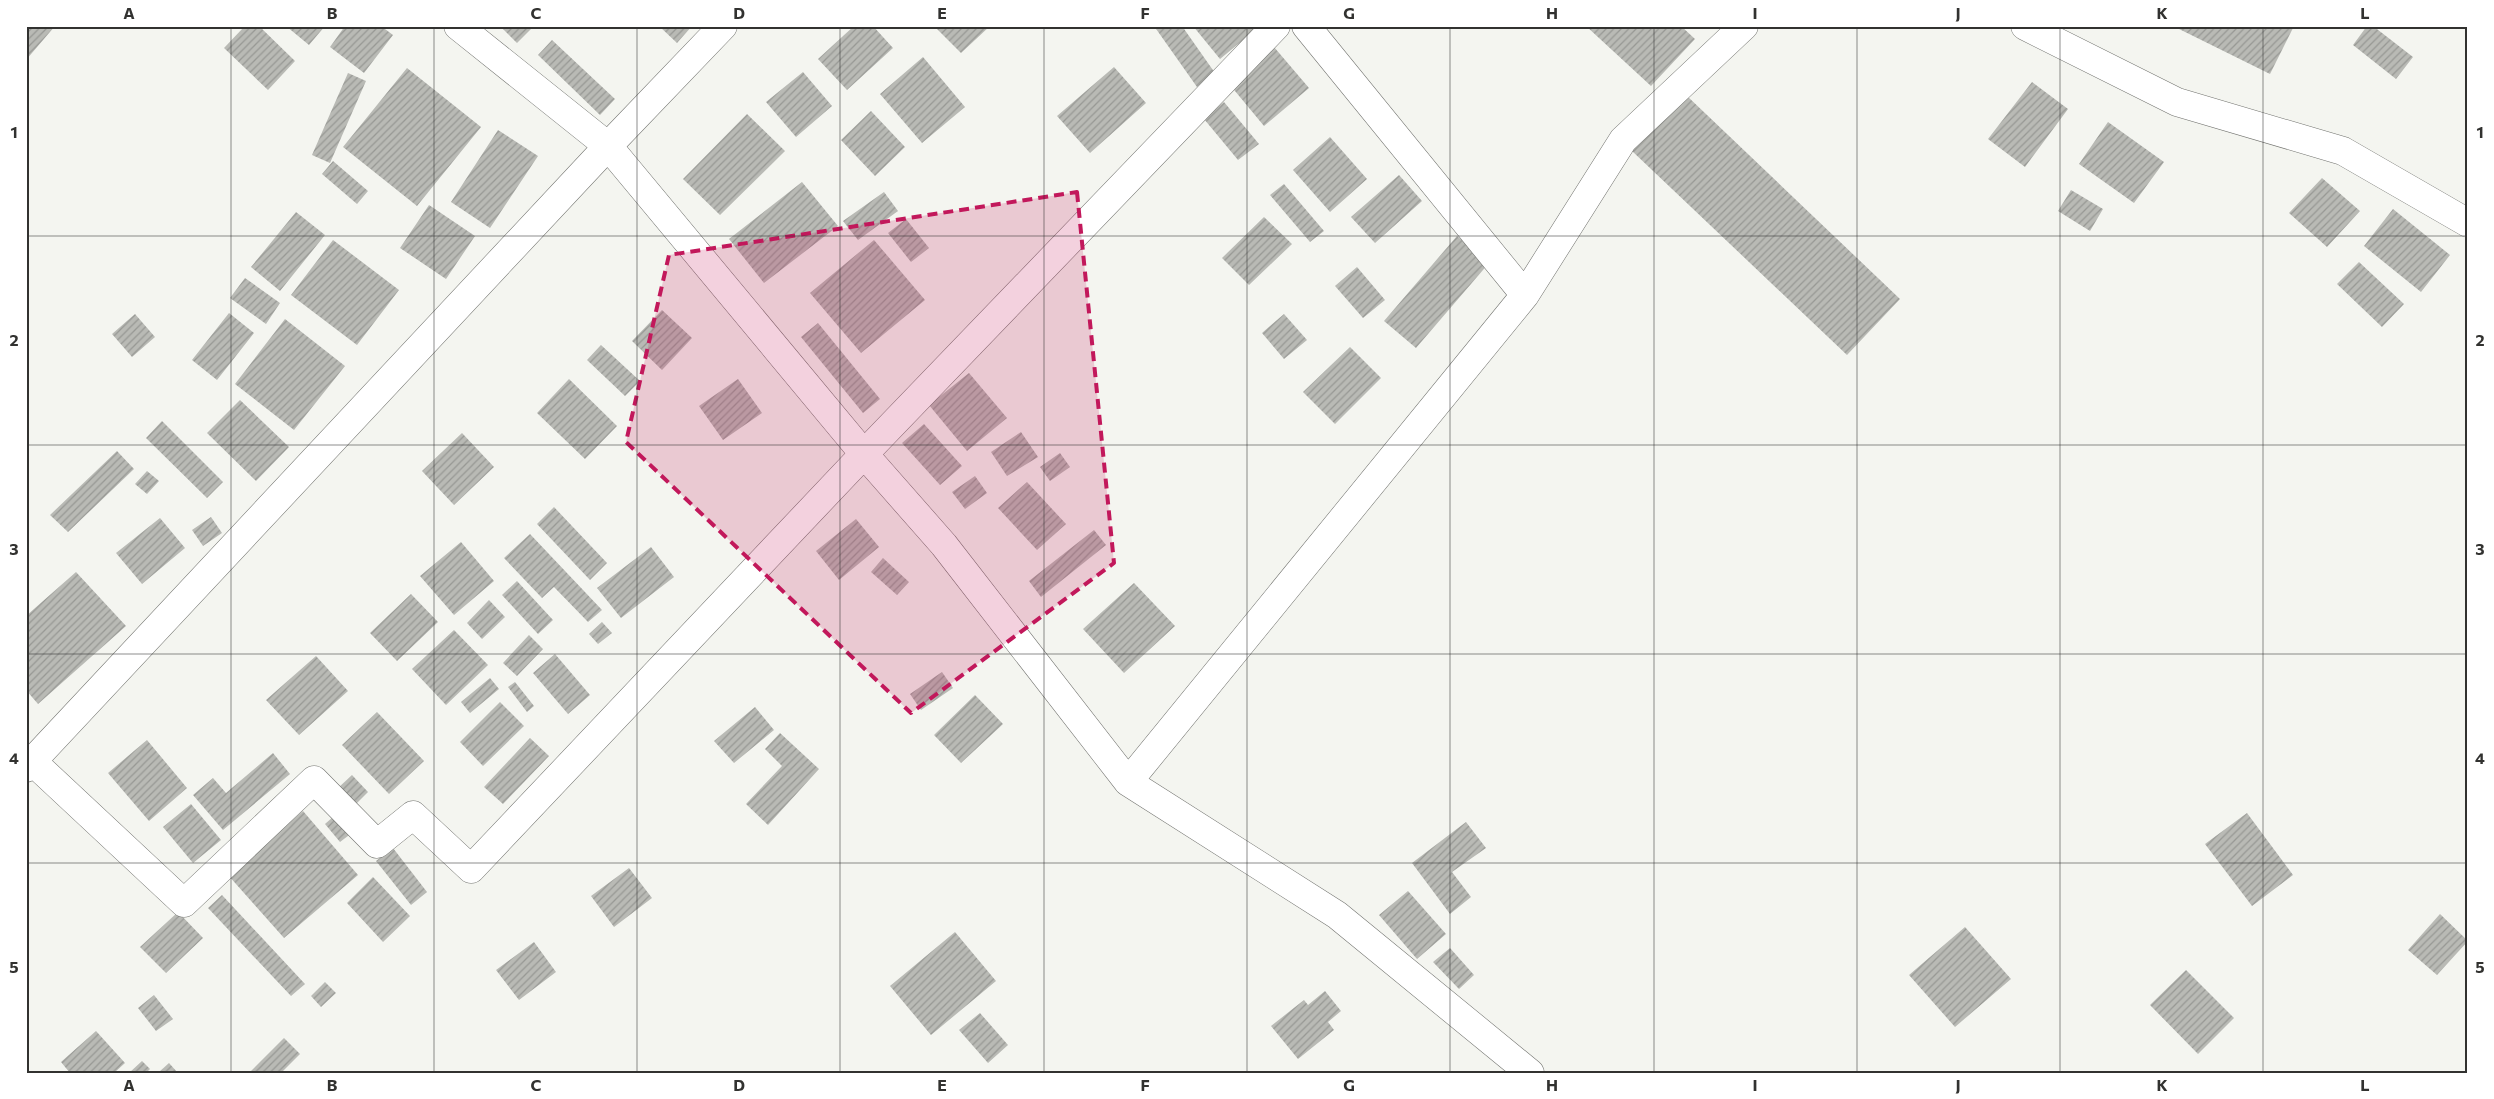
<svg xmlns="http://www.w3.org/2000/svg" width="2494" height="1099" viewBox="0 0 2494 1099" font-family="Commissioner,sans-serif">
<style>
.building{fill:url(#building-hatch)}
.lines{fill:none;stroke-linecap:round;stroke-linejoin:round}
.minor-casing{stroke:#71726e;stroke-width:29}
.minor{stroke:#fff;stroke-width:28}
.marked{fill:#c2185b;fill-opacity:0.2;stroke:#c2185b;stroke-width:4;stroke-dasharray:10 6;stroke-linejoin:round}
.grid{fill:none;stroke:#323230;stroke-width:1;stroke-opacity:0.55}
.neatline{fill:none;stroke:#323230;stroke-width:2}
.grid-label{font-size:16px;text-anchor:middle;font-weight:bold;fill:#323230}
</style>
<defs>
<pattern id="building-hatch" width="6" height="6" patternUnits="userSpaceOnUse" patternTransform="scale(1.25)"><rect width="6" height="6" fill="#b9bab5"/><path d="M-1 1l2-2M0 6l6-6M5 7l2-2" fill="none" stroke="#979894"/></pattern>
</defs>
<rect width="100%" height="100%" fill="#f4f5f0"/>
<!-- building -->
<path class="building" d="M26,26H55L26,60Z
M245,26H259L295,61L268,90L224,48Z
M286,26H325L309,45Z
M345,26H381L393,35L364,73L330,47Z
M500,26H534L517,43Z
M659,26H692L677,43Z
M854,26H873L893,48L847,90L818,59Z
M934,26H990L961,53Z
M1154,26H1182L1215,73L1197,87Z
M1193,26H1260L1220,59Z
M1586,26H1681L1695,39L1651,86Z
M2173,26H2294L2270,74Z
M2367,26H2373L2413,57L2396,79L2353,45Z
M552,40L615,99L600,115L538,55Z
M1274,47L1309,88L1264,126L1230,85Z
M923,57L965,107L922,143L880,94Z
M1114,67L1146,103L1090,153L1057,116Z
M407,68L481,127L417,206L343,147Z
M803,72L832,106L796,137L766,102Z
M348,73L366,81L330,163L312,155Z
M2032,82L2068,109L2025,167L1988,139Z
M1686,95L1900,299L1847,355L1632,151Z
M1224,102L1259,144L1238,160L1204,119Z
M871,111L905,147L875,176L841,140Z
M747,114L785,151L720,215L683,179Z
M2108,122L2164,162L2134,203L2079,164Z
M498,130L538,156L490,228L451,202Z
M1330,137L1367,179L1330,212L1293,170Z
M333,161L368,191L357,204L322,174Z
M1399,175L1422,201L1375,243L1351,217Z
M2322,178L2360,211L2327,247L2289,213Z
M802,182L838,226L764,283L729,239Z
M1284,184L1324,231L1310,242L1270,195Z
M2071,190L2103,209L2090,231L2058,211Z
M884,192L898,211L858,240L843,221Z
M429,205L475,236L446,279L400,248Z
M2393,209L2450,255L2421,292L2364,246Z
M296,212L325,235L280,291L251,267Z
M1264,217L1292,244L1249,285L1222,258Z
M906,219L929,248L911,262L888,233Z
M1457,236L1489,263L1416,348L1384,321Z
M333,240L399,290L357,345L291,295Z
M874,240L925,300L861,353L810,293Z
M2359,262L2404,304L2382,327L2337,284Z
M1357,267L1385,300L1363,318L1335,286Z
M245,278L280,303L266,324L230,298Z
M662,310L692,338L662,370L632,341Z
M229,313L254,333L217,380L192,360Z
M135,314L155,337L132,357L112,334Z
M1284,314L1307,340L1284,359L1262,333Z
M285,319L345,366L294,430L235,384Z
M818,323L880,399L863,413L801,337Z
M601,345L640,381L625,396L587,360Z
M1350,347L1381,378L1335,424L1303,392Z
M969,373L1007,418L967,451L929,405Z
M569,379L617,426L585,459L537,413Z
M738,379L762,413L723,440L699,406Z
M240,400L289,447L256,481L207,433Z
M162,421L223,482L207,498L146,438Z
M924,424L962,466L940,485L902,443Z
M1021,432L1038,457L1007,476L991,452Z
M462,433L494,467L454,505L422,471Z
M117,451L134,469L68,532L50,515Z
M1060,453L1070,467L1050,481L1040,467Z
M147,471L159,481L147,494L135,484Z
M975,476L987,493L965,509L952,492Z
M1027,482L1066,524L1037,550L998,508Z
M554,507L607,563L590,580L537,524Z
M211,517L222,533L203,546L192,530Z
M160,518L185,548L142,584L116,553Z
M856,519L879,547L839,580L816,551Z
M1094,530L1106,545L1041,597L1029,581Z
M530,534L602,610L588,622L554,587L542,598L504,558Z
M461,542L494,581L454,615L420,576Z
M651,547L674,577L621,618L597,588Z
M883,558L909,582L897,595L871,572Z
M76,572L126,626L38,704L26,690V616Z
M517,581L553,620L538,634L502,595Z
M1134,583L1175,626L1124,673L1083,629Z
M411,594L438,622L397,661L370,633Z
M489,600L505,617L482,639L467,623Z
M602,622L612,633L598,644L589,634Z
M454,630L488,665L446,705L412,669Z
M529,635L543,649L517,676L503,663Z
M555,654L590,695L568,714L533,673Z
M316,656L348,691L299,735L266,700Z
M942,672L953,688L921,710L910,694Z
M490,678L499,689L470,713L461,702Z
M515,682L534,706L527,712L508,687Z
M975,695L1003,724L961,763L934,735Z
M500,702L524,726L483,766L460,742Z
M755,707L774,730L734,763L714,741Z
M377,712L424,761L389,794L342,745Z
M780,733L819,769L768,825L746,804L782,766L765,749Z
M530,738L549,756L503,804L484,787Z
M147,740L187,788L149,821L108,773Z
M273,753L290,774L223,830L193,795L213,778L226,793Z
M352,775L368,792L352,808L336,790Z
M191,804L221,840L193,863L163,827Z
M341,810L357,829L340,842L325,824Z
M303,811L358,875L284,938L228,875Z
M2247,813L2293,875L2252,906L2205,844Z
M1466,822L1486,848L1452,872L1471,897L1450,914L1412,863Z
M393,848L427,892L411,905L376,861Z
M629,868L652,898L614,927L591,896Z
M373,877L410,916L383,942L347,903Z
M1408,891L1446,934L1417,959L1379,915Z
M222,895L305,984L291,996L208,908Z
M178,912L203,938L166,973L140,947Z
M2440,914L2468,941L2437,975L2408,950Z
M1965,927L2011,979L1955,1027L1909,975Z
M955,932L996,981L931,1035L890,986Z
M534,942L556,972L519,1000L496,970Z
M1450,948L1474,975L1459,989L1433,962Z
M2186,970L2234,1018L2198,1054L2150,1005Z
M325,982L336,993L321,1007L311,996Z
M1325,991L1341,1011L1328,1022L1334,1030L1298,1059L1271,1026L1304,1000L1308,1005Z
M154,995L173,1019L156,1031L138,1008Z
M980,1013L1008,1045L988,1063L959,1030Z
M96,1031L125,1063L114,1073H70L61,1062Z
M284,1038L300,1054L281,1073H249Z
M142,1061L150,1069L146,1073H129Z
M169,1063L178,1073H158Z"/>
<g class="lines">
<defs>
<path id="minor" d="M458,26L608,146L864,454L944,545L1128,782L1337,915L1530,1073
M1306,26L1525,295
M2025,26L2177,102L2343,151L2468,223
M33,762L184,903L314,780L377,844L413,815L471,869L864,454L1276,26
M26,768L608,146L723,26
M1128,782L1525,295L1623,140L1744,26"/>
</defs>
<!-- minor casing -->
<use href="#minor" class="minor-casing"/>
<!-- minor -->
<use href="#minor" class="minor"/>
</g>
<!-- marked area -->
<path class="marked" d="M1077,192L1114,563L911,713L626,442L669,255Z"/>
<!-- grid -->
<path class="grid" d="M231,26V1073M434,26V1073M637,26V1073M840,26V1073M1044,26V1073M1247,26V1073M1450,26V1073M1654,26V1073M1857,26V1073M2060,26V1073M2263,26V1073M26,236H2468M26,445H2468M26,654H2468M26,863H2468"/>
<!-- border -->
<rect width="2494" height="1099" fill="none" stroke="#ffffff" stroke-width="55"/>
<rect x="28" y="28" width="2438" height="1044" class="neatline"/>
<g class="grid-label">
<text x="129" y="19">A</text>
<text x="332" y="19">B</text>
<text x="536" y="19">C</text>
<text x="739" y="19">D</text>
<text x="942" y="19">E</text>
<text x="1145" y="19">F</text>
<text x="1349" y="19">G</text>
<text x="1552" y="19">H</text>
<text x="1755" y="19">I</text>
<text x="1958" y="19">J</text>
<text x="2162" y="19">K</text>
<text x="2365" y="19">L</text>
<text x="14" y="138">1</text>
<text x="2480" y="138">1</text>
<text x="14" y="346">2</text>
<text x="2480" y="346">2</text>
<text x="14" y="555">3</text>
<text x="2480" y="555">3</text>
<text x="14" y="764">4</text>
<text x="2480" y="764">4</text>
<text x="14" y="973">5</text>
<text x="2480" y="973">5</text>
<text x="129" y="1091">A</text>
<text x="332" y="1091">B</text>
<text x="536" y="1091">C</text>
<text x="739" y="1091">D</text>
<text x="942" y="1091">E</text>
<text x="1145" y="1091">F</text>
<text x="1349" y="1091">G</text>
<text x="1552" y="1091">H</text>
<text x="1755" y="1091">I</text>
<text x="1958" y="1091">J</text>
<text x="2162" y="1091">K</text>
<text x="2365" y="1091">L</text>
</g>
</svg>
